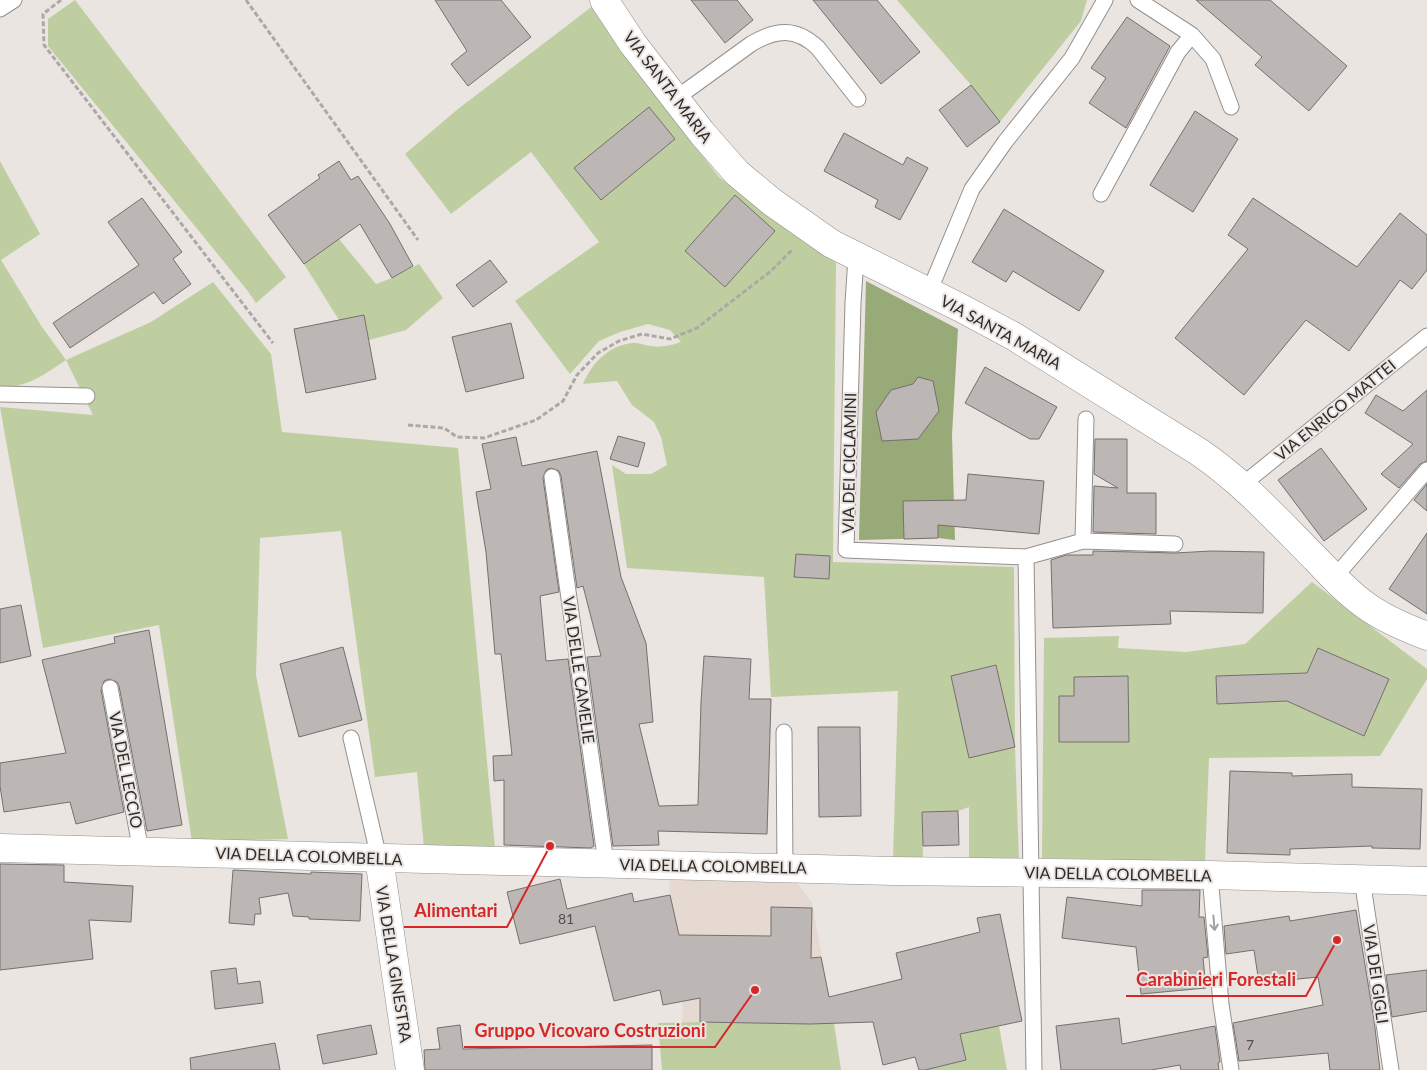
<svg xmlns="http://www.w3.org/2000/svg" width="1427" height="1070" viewBox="0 0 1427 1070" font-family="Lato,sans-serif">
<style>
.built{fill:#e6d9d2}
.green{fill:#becea1}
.forest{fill:#98aa77}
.building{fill:#bcb7b4;stroke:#74706d}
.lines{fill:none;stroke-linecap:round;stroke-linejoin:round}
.lane-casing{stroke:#95908d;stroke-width:17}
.street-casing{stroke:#95908d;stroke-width:29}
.secondary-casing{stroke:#95908d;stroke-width:29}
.path{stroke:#aca8a5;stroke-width:3;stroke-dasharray:5 2.5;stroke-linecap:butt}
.lane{stroke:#fff;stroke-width:15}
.street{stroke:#fff;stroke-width:28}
.secondary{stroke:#fff;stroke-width:28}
.oneway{stroke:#a1a0a0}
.labels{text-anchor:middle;stroke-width:4;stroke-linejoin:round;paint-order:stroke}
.number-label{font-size:14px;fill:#524f4d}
.street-label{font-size:16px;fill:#2e2c2b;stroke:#eae5e1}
.leader{fill:none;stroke:#d62828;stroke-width:2}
.callout-dot{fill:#d62828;stroke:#eae5e1;stroke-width:2}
.callout-label{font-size:18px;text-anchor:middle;font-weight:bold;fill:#d62828;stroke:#eae5e1;stroke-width:4;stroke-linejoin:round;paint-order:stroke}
</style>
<rect width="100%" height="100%" fill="#eae5e1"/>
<!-- built -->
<path class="built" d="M669,879H794L812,902L834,1023L682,1022L685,969L670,895Z"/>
<!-- green -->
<path class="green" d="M75,0L286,277L256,303L247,290L48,46V19Z
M897,0H1087L1081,21L1000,122L971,85Z
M594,5L636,70L719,177L836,263L833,562L1014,567L1015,747L1019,861H971L969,857V807L958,811L922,812L923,861L893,860L898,691L771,697L764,577L627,568L612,465L626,474H651L667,465L661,437L654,422L632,405L617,381L583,384C592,363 608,346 632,343C638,342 645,346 651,346C660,348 673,345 681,342L670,330L648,324L620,332L599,341L570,374L515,301L599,242L531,152L451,214L405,154L458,109Z
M0,161L40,234L1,260L42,327L66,360L151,322L213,282L271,354L282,432L458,448L495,848H424L417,772L375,777L341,531L260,538L256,675L288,839L192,842L159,625L43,648L0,407L93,415L66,360C47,373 24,390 0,386Z
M339,239L376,284L392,278L419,264L443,298L406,330L369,340L364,315L339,320L304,264Z
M1312,582L1427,669V679L1380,756L1209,758L1205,862L1042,858L1044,638L1119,636L1118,648L1186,652L1245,644Z
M955,1015L999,1026L1007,1070H925Z
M700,1022L834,1023L841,1070H662L658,1023Z"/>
<!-- forest -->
<path class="forest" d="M866,281L958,329L952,435L955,540L938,538L859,540Z"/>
<!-- building -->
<path class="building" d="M435,0H501L531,37L468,86L451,64L467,51Z
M691,0H737L753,20L725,43Z
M813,0H877L920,52L881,84Z
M1196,0H1270L1347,66L1309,111L1255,65L1262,57Z
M1127,17L1170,46L1126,128L1089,103L1106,78L1091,68Z
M971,85L1000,122L967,147L939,110Z
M649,107L675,139L601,200L574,168Z
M1195,111L1238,139L1193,212L1150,185Z
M844,133L903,165L907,157L928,168L900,220L875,207L878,200L824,171Z
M339,161L351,180L358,176L390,224L413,266L392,278L360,224L304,264L268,215L320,178L318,175Z
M735,195L775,231L725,287L685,251Z
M142,198L182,252L173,259L191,284L163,304L154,292L70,348L53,323L139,265L108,222Z
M1253,198L1357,267L1400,213L1427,235V270L1412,289L1400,280L1349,351L1306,320L1244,395L1175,338L1248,249L1228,235Z
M1004,209L1104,271L1079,311L1013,271L1006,282L972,262Z
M490,260L507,282L473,307L456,285Z
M364,315L376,379L306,393L294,329Z
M511,323L524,378L466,392L452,337Z
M985,367L1057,407L1039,439H1030L965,403Z
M918,377L933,381L939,411L918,439L882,441L876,412L891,390L913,384Z
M1427,390V461L1420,464L1399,488L1381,474L1413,444L1365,413L1376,395L1403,411Z
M618,436L645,443L638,467L610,459Z
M516,437L522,466L597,451L621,577L646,643L653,722L639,724L659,806L698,805L701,702L704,656L751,659L749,699H771L767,834L658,831L659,845L613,846L587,657L601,656L583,586L577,588L561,476L559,471L551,468L546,470L543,478L559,592L540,596L546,661L568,659L594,846L591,848L504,845V780L494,781L493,756L512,755L501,654H495L486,552L476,492L491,489L482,444Z
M1095,439H1127V493H1156V534L1093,532L1094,486L1118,488L1094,474Z
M1321,448L1367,509L1324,541L1278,480Z
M968,474L1044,481L1039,534L938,525V538L904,539L903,501L966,500Z
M1427,484V511L1414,500Z
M1427,533V614L1389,589Z
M1093,551L1175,553L1211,551L1264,552L1263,613L1170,611L1171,624L1053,628L1051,560L1066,555H1093Z
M796,554L830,556L829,579L794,577Z
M21,605L31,656L0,663V609Z
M149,630L182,825L147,831L119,686L117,682L109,679L104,681L101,690L124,812L76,824L70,802L4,812L0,786V763L66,753L42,660L115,643L114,637Z
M343,647L362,720L299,737L280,664Z
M1318,648L1389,679L1364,736L1287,701L1217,704L1216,676L1307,673Z
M996,665L1015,747L969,758L951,676Z
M1128,676L1129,742H1059V696H1074V677Z
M818,727H860L861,816L819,817Z
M1230,771L1292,773V776L1352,774V787L1422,789L1420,849L1372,848V846L1290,849V855L1227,853Z
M958,811L959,845L923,846L922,812Z
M0,864L64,865V882L133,886L131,922L89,920L93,959L0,970Z
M233,870L311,874V872L362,874L360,921L309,919V917L293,916L288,893L259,898L261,914H255L254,925L229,923Z
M560,879L567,909L632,893L634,902L670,895L679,935L771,936V907L812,908L811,958L821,957L829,997L902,979L896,953L980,932L977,918L1000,914L1022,1021L960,1034L966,1060L925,1070H919L915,1057L883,1065L873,1022L810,1024L700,1022V998L663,1005L660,990L614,1001L595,926L520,944L507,892Z
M1142,890H1200L1199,917H1204L1208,957L1203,958L1206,988L1141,994L1136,947L1062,938L1067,897L1142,906Z
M1356,910L1374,1020L1380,1070H1330L1328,1053L1239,1061L1233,1023L1323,1005L1318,977L1259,983L1254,950L1226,954L1224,926L1289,916L1290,921Z
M236,968L238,984L260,981L263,1003L215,1009L211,971Z
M1427,970V1011L1392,1017L1386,975Z
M1119,1018L1122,1044L1215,1026L1220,1062L1218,1063L1219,1070H1181L1180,1065L1151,1070H1061L1056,1026Z
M371,1025L377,1054L323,1064L317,1035Z
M460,1025L463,1049L652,1045V1070H425L424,1050L440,1049L437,1028Z
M275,1043L280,1070H191L190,1058Z"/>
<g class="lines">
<defs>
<path id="lane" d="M1138,0L1192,35L1213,59L1231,107
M0,9L14,0
M675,99L751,44C776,29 796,27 818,48L858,99
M1101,194L1178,52L1192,35
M856,257L853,303L846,550L1026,557L1083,541L1175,544
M929,292L972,189L1005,142L1072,58L1105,0
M0,394L87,396
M552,477L606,863
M1242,485L1427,336
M1083,541L1086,419
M1026,557L1034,1069
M1334,578L1427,470
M110,688L141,851
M784,732L785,868
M351,738L379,858
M1210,875L1221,1004L1231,1070
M1362,879L1391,1070"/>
<path id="street" d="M0,848L893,871L1210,875L1427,881
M379,858L410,1070"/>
<path id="secondary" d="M604,0L633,44L702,133L737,173L772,202L832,244L961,308L1015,337L1199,452C1243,482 1278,521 1315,558C1331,575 1347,592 1365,605C1384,619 1406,628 1427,636"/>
</defs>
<!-- lane casing -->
<use href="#lane" class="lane-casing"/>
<!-- street casing -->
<use href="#street" class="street-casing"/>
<!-- secondary casing -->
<use href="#secondary" class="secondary-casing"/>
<!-- path -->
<path class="path" d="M61,0L43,14L44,45L273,343
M246,0L418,240
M408,425L444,428L457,437L484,438L536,420L563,401L577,375L598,353L619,341L642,334L670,339L697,328L771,271L792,250"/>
<!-- lane -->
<use href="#lane" class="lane"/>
<!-- street -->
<use href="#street" class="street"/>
<!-- secondary -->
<use href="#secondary" class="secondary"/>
</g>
<!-- one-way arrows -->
<defs><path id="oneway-shaft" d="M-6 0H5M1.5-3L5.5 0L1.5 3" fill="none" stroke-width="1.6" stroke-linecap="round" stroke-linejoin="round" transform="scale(1.25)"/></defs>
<use class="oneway" href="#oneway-shaft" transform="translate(1214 923) rotate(85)"/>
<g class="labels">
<!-- number labels -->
<g class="number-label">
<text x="566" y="924">81</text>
<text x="1250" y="1050">7</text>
</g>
<!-- street labels -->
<g class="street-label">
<text transform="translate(668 87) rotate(53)" y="6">VIA SANTA MARIA</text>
<text transform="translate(1001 332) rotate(29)" y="6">VIA SANTA MARIA</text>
<text transform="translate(1335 410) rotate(-39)" y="6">VIA ENRICO MATTEI</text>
<text transform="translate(849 463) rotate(-89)" y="6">VIA DEI CICLAMINI</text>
<text transform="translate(579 670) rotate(82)" y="6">VIA DELLE CAMELIE</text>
<text transform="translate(126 770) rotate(79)" y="6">VIA DEL LECCIO</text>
<text transform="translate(309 856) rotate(2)" y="6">VIA DELLA COLOMBELLA</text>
<text transform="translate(713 866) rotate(1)" y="6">VIA DELLA COLOMBELLA</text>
<text transform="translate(1118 874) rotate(1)" y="6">VIA DELLA COLOMBELLA</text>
<text transform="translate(394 964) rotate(81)" y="6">VIA DELLA GINESTRA</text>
<text transform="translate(1376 974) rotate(82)" y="6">VIA DEI GIGLI</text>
</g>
</g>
<!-- callouts -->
<path class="leader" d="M550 846L507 927H404M1337 940L1306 996H1126M755 990L715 1047H464"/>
<g class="callout-dot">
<circle cx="550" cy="846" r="5"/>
<circle cx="1337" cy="940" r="5"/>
<circle cx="755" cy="990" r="5"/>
</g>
<g class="callout-label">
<text x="456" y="917">Alimentari</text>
<text x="1216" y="986">Carabinieri Forestali</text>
<text x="590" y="1037">Gruppo Vicovaro Costruzioni</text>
</g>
</svg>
